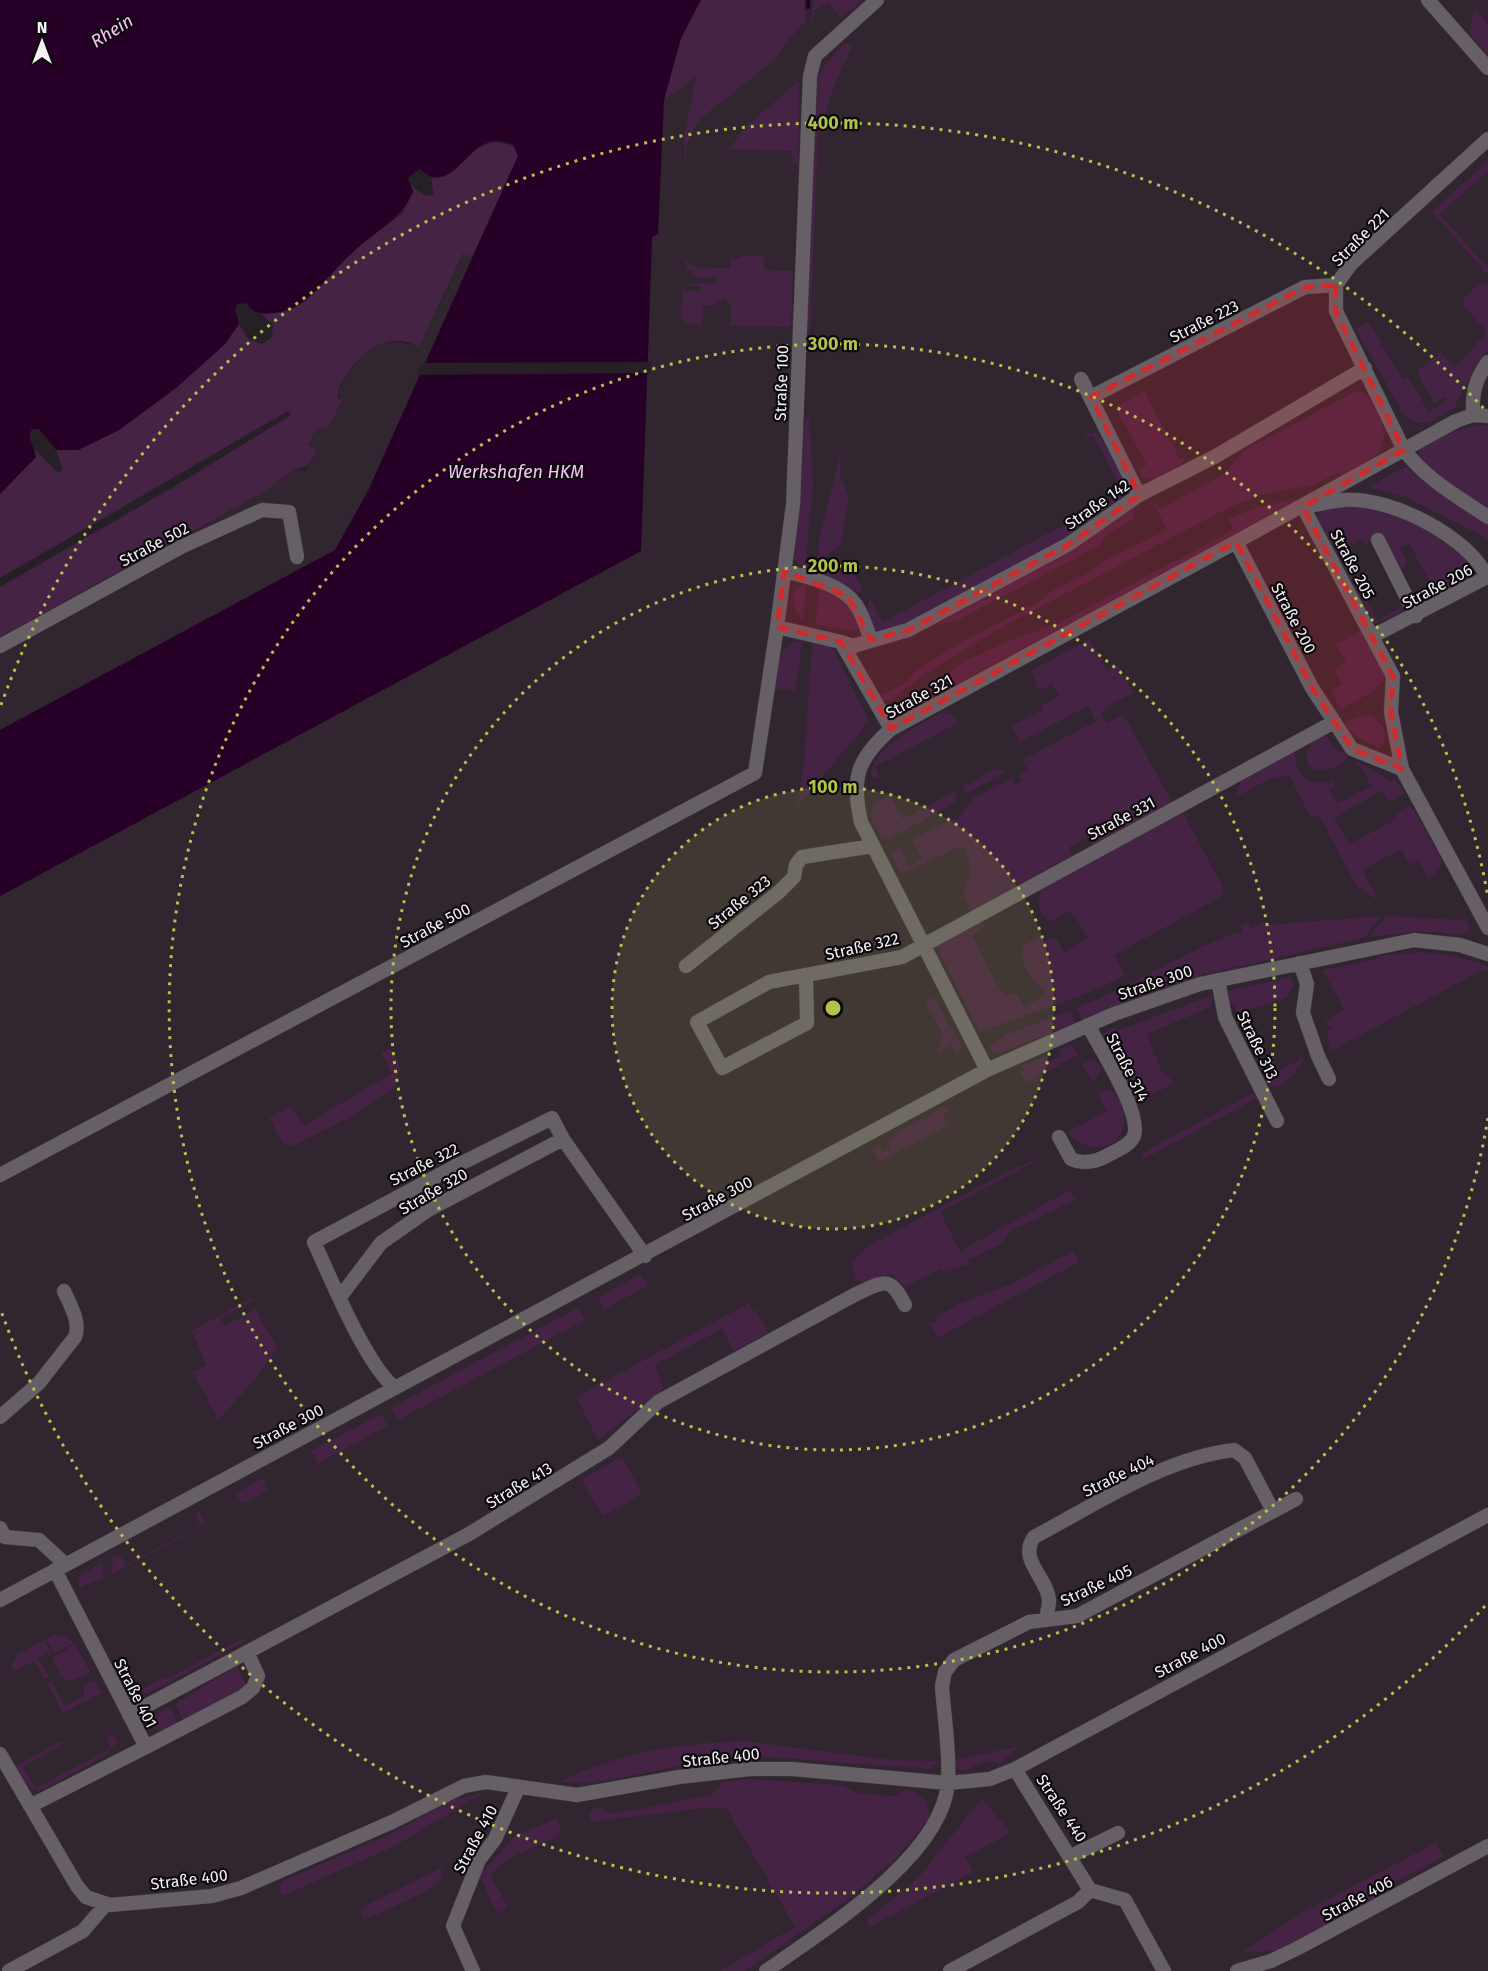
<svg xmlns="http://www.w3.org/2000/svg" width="1488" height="1971" viewBox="0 0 1488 1971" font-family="'Fira Sans',sans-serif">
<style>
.built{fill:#312530}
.green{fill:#452344}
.water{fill:#260027}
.pier{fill:#261f25}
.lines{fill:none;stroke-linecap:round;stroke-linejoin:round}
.stream{stroke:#260027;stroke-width:4.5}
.minor-casing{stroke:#423c41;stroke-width:15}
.minor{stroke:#675f66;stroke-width:14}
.marked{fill:#d62828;fill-opacity:0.2;stroke:#d62828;stroke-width:4.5;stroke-dasharray:12 8;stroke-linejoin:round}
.ring{fill:none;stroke:#b2c34c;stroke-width:3;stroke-dasharray:3 6}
.labels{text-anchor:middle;stroke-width:4.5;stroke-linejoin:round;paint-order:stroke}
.street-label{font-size:16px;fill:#f5f0f4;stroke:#0d0a0d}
.water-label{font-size:18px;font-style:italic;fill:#fac2f8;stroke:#0d0a0d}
.centre{fill:#b2c34c;stroke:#0d0a0d;stroke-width:3}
.ring-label{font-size:18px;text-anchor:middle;font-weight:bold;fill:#b2c34c;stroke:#0d0a0d;stroke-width:4.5;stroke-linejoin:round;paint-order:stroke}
</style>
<rect width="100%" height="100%" fill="#261f25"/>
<!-- built -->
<path class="built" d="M795,0H1488V1971H0V896L641,551L652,236L664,100Z
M464,254L472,257L368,491L335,550L0,730V637L262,493L294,468L306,472L317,451L308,446L318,425L327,429L342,401L338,392L348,373L370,347L381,343L402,342L419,347Z"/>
<!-- green -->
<path class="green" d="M701,0H804L806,28L802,23L772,62L706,114L694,128L686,149V188L684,135L696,77L664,100L681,38Z
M813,0H862L842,18L828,3L815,10L811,28Z
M1474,8L1488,24V55L1469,33Z
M843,44L853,45L834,86L818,138L810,333H806L815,83L826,63Z
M799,81L798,164L792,163V151L730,149L743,129Z
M494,142L513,145L518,156L472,257L463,254L419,347C390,330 363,350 347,375C342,382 337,388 338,397L342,401L327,430L318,426L308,445L317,450L309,465L292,471L262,493L0,637V587L172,488L291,415L288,411L0,578V494L36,457L35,449L58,473L63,470L56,450H78L119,430L176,388L225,344L239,324L248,339L262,344L272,337L273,324L261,314L290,311L304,302L341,263L369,237L402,214L413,193L412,186L424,195L434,196L431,177C449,180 456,167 467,155C474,148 484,145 494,142Z
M1488,161V170L1440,214L1488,268V275L1432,212Z
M742,255L765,256L764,270L793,271L791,327L731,326V305H727V299L717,301V305H703L702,325H690L681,319L683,291H701V286H690V284L718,283V277H692L693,271L685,270L686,260L693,267L730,268L731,259L742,258Z
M1481,282L1485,285L1488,283V349L1472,372L1454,408L1428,423H1417L1403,414L1356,329L1368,322L1403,380L1409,377L1428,412L1447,401L1444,397L1434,404L1417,372L1441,352L1455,368L1487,332L1463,305L1465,303L1462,300Z
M1144,391L1180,459L1185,458C1183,467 1159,481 1149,479C1143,478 1141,474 1137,470L1147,465L1115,407Z
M1356,391C1368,392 1371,400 1376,410C1396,451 1375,459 1342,477L1339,472L1313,485L1263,494L1228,508L1002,627L920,677L892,699L880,701L877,697L904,684L916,670L960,643L1042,600L1046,594L1096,568L1101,562L1167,530L1152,499L1160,509L1223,475L1245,450Z
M809,413L813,486L805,567L794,560L790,554L794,548L804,427Z
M1488,425V512C1477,504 1414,464 1419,451C1421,446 1430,443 1435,441C1453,430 1467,426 1488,425Z
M1095,432L1100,436L1125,483V491L1119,501L1072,535L896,629L879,632L874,629L865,613L870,599L883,622L1112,499L1111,496L1122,490L1093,435L1087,438L1086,434Z
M841,450L840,475L849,497L841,545L818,562L819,539Z
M1406,466L1436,491L1488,524V539L1404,496L1368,487Z
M1305,497L912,708L896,710L963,662L1008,641L1055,625L1233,530L1228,519L1261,506Z
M1340,502L1385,510L1432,530L1475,564C1474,583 1453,590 1439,599L1409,543L1400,548L1407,561L1402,571L1383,534L1365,544L1362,539L1341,551L1377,620L1401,607L1399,602L1402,600L1404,606L1400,613L1375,624L1318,519L1317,515Z
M1135,508L1133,519L1104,537L1100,545L957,621L936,625L912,638L880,648L912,637L1081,546L1104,525Z
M849,560L863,591L858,593L820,573L826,566Z
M806,583L803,621L794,607L792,593Z
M819,587L850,605L860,624L858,629L854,631L816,625Z
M1363,629L1384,670V680L1373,691L1341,710L1331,691L1342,684L1336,672L1332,673L1346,661L1336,645Z
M802,640L796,690H773C777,670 777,642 802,640Z
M1088,640L1091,641L1107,671L1118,666L1133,693L1111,704L1101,714L1107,723L1121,716L1125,717L1172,802L1093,845L1088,837L1069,847L1073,855L971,911L963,894L971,870L966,849L959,847L901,874L891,855L900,846L908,866L922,859L912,839L959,817L972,799L1012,778L1015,784L1022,781L1019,774L1027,769L1022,760L1096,721L1088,706L1020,742L1011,726L1044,709L1042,705L1059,696L1052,684L1039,691L1031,671Z
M812,642L829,646L835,653L869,721L797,807L804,764Z
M943,712L951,714L958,723L875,767L880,779L872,777C865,752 924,722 943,712Z
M1372,715L1384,728L1385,740L1378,747L1358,738L1347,728V722L1357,717Z
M1325,734L1333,746L1348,757C1338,768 1320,777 1308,764L1306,753L1312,742Z
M1295,750C1294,775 1308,790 1333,780L1336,786L1330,790L1337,804L1371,786L1361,767L1356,764L1358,762L1390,781L1394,779L1405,793L1388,802L1382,791L1334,817L1349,844L1397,819L1395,813L1411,805L1441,859L1440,869L1428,879L1418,861L1410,865L1401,849L1362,870L1379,901L1356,885L1318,814L1311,818L1289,776L1269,779L1236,797L1241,780Z
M997,768L1005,773L996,778L994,776L992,780L965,794L963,787Z
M955,791L957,799L951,806L888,839H882L871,818L872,805L889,795L903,819Z
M1182,811L1224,889L1221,897L1114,955L1125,976L1083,995L980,1032L936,947L983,921L985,926L972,936C978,947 999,990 1004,995L1017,993L1024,1007L1046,995C1034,979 1018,966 1023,945L1041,937L1045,941L1055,937L1064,952L1088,937L1071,911L1050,921C1037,913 1037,902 1042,888L1163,823L1164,819Z
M1382,916L1364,938L1201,975L1082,1021L1076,1008C1134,986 1184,950 1242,931L1241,925L1247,922L1251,929L1264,922L1266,925Z
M1386,916L1462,920L1468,922L1470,930L1461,935L1418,931L1369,937Z
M1421,952L1457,956L1488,966V970L1479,972L1331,1051L1327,1031L1333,1028L1325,1021L1344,1009L1323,970L1377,959V956Z
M1291,977L1294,987L1286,998L1238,1013L1235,1005L1229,1001L1228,991Z
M1213,995L1211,1007L1147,1034L1161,1070L1175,1083L1137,1102L1101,1034L1114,1028L1116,1031Z
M934,997L963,1049L956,1053L950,1043L938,1054L943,1034L925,1002Z
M1070,1010L1076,1023L1000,1053L992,1052L989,1046L1006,1035Z
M1072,1045L1078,1055L1026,1083L1020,1072L1023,1071L1021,1066L1045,1056L1048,1062L1061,1056L1059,1050Z
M389,1049L394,1052L401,1069L394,1086L388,1093L343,1121L293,1146L283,1143L269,1118L291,1106L303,1126L392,1073L381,1053Z
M1304,1058C1299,1071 1289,1080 1277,1088L1270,1085L1265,1077Z
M1094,1059L1102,1068L1093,1083L1082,1064Z
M1109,1090L1115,1093C1118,1100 1123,1107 1124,1115C1128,1150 1086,1157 1067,1132L1107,1111L1097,1092Z
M1253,1093L1257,1098L1144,1159L1142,1153Z
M946,1106L949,1111L943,1114L949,1125L879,1162L872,1149L879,1145L883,1152L891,1148L887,1141L895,1136L894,1134Z
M1040,1159L940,1212L960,1251L1070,1190L1077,1199L1017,1228L1007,1235L1003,1243L967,1261L968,1265L943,1273L940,1269L905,1287L893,1274L882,1275L864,1283L856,1279L851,1263L868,1246L1014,1168Z
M1073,1251L1079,1262L937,1338L929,1324L937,1321L935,1317L959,1304L1011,1284Z
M641,1274L648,1286L604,1309L598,1297Z
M252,1298L253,1301L220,1318L225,1326L256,1309L264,1326L278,1347L251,1384L218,1420L193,1372L207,1365L191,1331Z
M749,1303L753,1311L756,1310L768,1333L734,1351L722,1329L655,1365L664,1389L598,1440L576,1397Z
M579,1307L585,1320L398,1420L391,1408Z
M381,1414L388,1426L318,1463L311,1451Z
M622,1457L639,1487L641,1495L603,1516L581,1479Z
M264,1478L268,1490L242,1504L235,1493Z
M200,1512L206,1524L112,1574L111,1565L114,1563L111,1558L120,1555L126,1565L201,1525L195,1514Z
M102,1563L104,1577L80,1588L77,1577Z
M54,1635L67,1636L74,1643L54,1653L46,1639Z
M243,1638L245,1641L149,1693L136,1692L165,1677L167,1679Z
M45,1640L52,1655L48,1652L37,1658L49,1677L44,1679L34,1661L14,1671L11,1666L16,1655Z
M75,1644L90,1672C62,1687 64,1682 52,1658Z
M237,1666L247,1687L184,1721L175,1704Z
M94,1680L101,1693L63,1713L47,1684L51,1681L65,1706L84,1696V1685Z
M167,1708L173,1711L178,1724L163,1731L155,1729L150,1718Z
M111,1735L118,1741L106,1755L44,1789C27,1792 22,1780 14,1767L62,1741L64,1744L23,1766L36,1788L111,1748L106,1737Z
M744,1741L892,1760L939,1761L931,1769L753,1756L703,1762L596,1782H560C613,1753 683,1743 744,1741Z
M1019,1746L1001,1763L982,1762L963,1772L956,1767V1760Z
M747,1779L841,1785L859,1793L894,1796L905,1790L915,1791L926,1800L929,1812L928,1819L914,1838L894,1860L844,1902L745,1971H720L795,1927L727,1809L712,1807L591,1822L589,1815L593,1809L600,1807L610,1814L712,1795L722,1782Z
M485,1792L393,1847L282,1896L279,1888L283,1881L384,1837L453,1800Z
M982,1798L1011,1833L965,1857L973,1872L870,1927L867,1920L918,1878Z
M556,1819L561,1826L556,1837L514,1856L490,1874L508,1908L497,1913L479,1875L515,1836Z
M1436,1843L1444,1857L1377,1891L1381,1899L1282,1951L1241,1952L1303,1912Z
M441,1868L443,1876L429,1890L370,1918H363L361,1912L367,1905Z"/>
<!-- water -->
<path class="water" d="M0,0H701L681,38L664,100L658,234L652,237L641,551L0,896V730L335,550L368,491L518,156L513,145C472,126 464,183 431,177L419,169L408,178L413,192C400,221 374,232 352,253C326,276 310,309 274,313C261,314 254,314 246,303L237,304L235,309L239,324L225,344L176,388L119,430L78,450H56L39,429H32L29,435L36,457L0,494Z"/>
<!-- pier -->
<path class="pier" d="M651,362L650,373L416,375L422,363Z"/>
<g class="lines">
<!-- stream -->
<path class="stream" d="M808,7V0"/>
<defs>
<path id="minor" d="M877,0L815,56L810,76L793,505L777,627L841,642L891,729
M1428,0L1488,68
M1488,139L1351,264L1336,285V311L1404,450C1426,479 1458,497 1488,517
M1081,379L1139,495
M1091,397L1305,287L1336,285
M1473,415C1472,394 1475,379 1488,362
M1488,416L1473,415L1456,421L1236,542L1312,688L1352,749L1402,769L1488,928
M1378,540L1416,616
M784,571C808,577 842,584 856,605C863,615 867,629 871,640
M1373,636L1487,577C1468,536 1389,496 1344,500C1330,501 1317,505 1303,507L1393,676L1391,712L1402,769
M841,642L853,646L908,630L1069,544L1139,495L1216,456L1365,368
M0,646L181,547L262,510L289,512L297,557
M1300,963L1307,984L1303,1013L1318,1056L1329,1079
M686,966L779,892L794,877L796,865L802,857L873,846
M806,975L807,1023L722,1068L697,1022L769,982L902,957L1334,722
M1218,980L1225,1017L1277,1121
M987,1070L861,822C851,778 857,759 891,729L1236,542
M1059,1137L1071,1159C1084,1165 1099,1161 1110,1154C1118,1150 1128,1146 1133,1138C1145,1117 1099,1047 1088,1025
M0,1175L755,773L777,627
M340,1297L381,1243L428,1210L563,1139
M395,1388C366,1365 331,1279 314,1242L456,1166L552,1118L563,1139L645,1256
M0,1417L39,1383L75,1337C81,1322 70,1305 64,1291
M0,1528L5,1537L39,1540L65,1564
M0,1600L987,1070L1114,1014L1200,984L1414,940L1460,945L1488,954
M1046,1619C1047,1613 1049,1606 1049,1600C1047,1577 1018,1560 1034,1537C1095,1505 1164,1458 1234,1450L1245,1458L1273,1511
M129,1715L469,1534L609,1448L658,1402L858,1293C885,1281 890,1276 905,1305
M146,1747L242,1697L253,1688L258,1676L247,1652
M0,1754L77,1886L86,1897L110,1905L212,1896L241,1888L392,1822L464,1786L486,1782L577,1795L679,1777L751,1769H792L948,1783L990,1779L1015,1769L1488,1515
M1015,1769L1090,1890L1125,1900L1164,1971
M30,1806L146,1747L55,1570
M1071,1856L1118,1833
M9,1971L83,1931L106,1904
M473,1971L453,1926L479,1860L495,1839L518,1788
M766,1971C822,1931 943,1857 948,1782C950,1750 944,1717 942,1686L945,1672L954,1660L1029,1622L1077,1616L1296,1499
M950,1971L1078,1902L1090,1890
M1237,1971L1271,1961L1298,1948L1488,1846"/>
</defs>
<!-- minor casing -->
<use href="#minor" class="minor-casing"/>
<!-- minor -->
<use href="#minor" class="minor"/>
</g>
<!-- marked area -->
<path class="marked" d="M1336,285V311L1404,450L1303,507L1393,676L1391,712L1402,769L1352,749L1312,688L1236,542L891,729L841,642L777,627L784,571L848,596L871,640L908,630L1069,544L1139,495L1091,397L1305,287Z"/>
<!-- distance rings -->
<circle cx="833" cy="1008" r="221" fill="#b2c34c" fill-opacity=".12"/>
<g class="ring">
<circle cx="833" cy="1008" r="221"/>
<circle cx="833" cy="1008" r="442"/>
<path d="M1488 1118A664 664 0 1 1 1488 898"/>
<path d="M1485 1606A885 885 0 0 1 1 1311M1 705A885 885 0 0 1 1485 410"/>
</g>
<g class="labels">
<!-- street labels -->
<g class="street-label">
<text transform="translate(1360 237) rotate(-45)" y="6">Straße 221</text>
<text transform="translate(1204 321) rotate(-27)" y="6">Straße 223</text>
<text transform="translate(781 383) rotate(-88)" y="6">Straße 100</text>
<text transform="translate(1097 504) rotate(-35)" y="6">Straße 142</text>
<text transform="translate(154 544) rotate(-28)" y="6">Straße 502</text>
<text transform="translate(1353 564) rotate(62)" y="6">Straße 205</text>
<text transform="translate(1437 586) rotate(-28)" y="6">Straße 206</text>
<text transform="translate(1294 618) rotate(62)" y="6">Straße 200</text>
<text transform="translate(919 696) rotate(-29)" y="6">Straße 321</text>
<text transform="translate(1121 818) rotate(-28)" y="6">Straße 331</text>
<text transform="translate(739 902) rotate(-39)" y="6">Straße 323</text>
<text transform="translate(435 925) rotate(-28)" y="6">Straße 500</text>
<text transform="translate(862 946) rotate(-13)" y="6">Straße 322</text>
<text transform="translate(1155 982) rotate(-19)" y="6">Straße 300</text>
<text transform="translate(1258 1045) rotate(64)" y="6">Straße 313</text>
<text transform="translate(1128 1067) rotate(63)" y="6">Straße 314</text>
<text transform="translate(424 1164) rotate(-27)" y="6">Straße 322</text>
<text transform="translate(433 1191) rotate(-30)" y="6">Straße 320</text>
<text transform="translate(717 1198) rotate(-28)" y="6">Straße 300</text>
<text transform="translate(288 1426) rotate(-28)" y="6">Straße 300</text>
<text transform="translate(1118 1475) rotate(-26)" y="6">Straße 404</text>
<text transform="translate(519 1485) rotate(-31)" y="6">Straße 413</text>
<text transform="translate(1096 1585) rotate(-25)" y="6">Straße 405</text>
<text transform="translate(1190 1655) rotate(-28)" y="6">Straße 400</text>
<text transform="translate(136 1693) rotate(63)" y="6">Straße 401</text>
<text transform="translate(721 1757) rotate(-6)" y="6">Straße 400</text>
<text transform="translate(1062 1808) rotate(56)" y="6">Straße 440</text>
<text transform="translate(475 1839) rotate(-62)" y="6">Straße 410</text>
<text transform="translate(189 1879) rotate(-7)" y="6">Straße 400</text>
<text transform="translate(1357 1898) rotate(-28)" y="6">Straße 406</text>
</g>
<!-- water labels -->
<g class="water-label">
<text transform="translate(112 31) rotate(-32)" y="6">Rhein</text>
<text x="516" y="478">Werkshafen HKM</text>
</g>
</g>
<circle cx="833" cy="1008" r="9" class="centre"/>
<g class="ring-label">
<text x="833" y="129">400 m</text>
<text x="833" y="350">300 m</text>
<text x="833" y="572">200 m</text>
<text x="833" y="793">100 m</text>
</g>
<!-- north arrow -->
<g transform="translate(42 42)" stroke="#0d0a0d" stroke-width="4.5" paint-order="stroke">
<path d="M0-4.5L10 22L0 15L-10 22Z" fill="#f5f0f4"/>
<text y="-9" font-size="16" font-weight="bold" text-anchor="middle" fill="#f5f0f4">N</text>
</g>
</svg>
